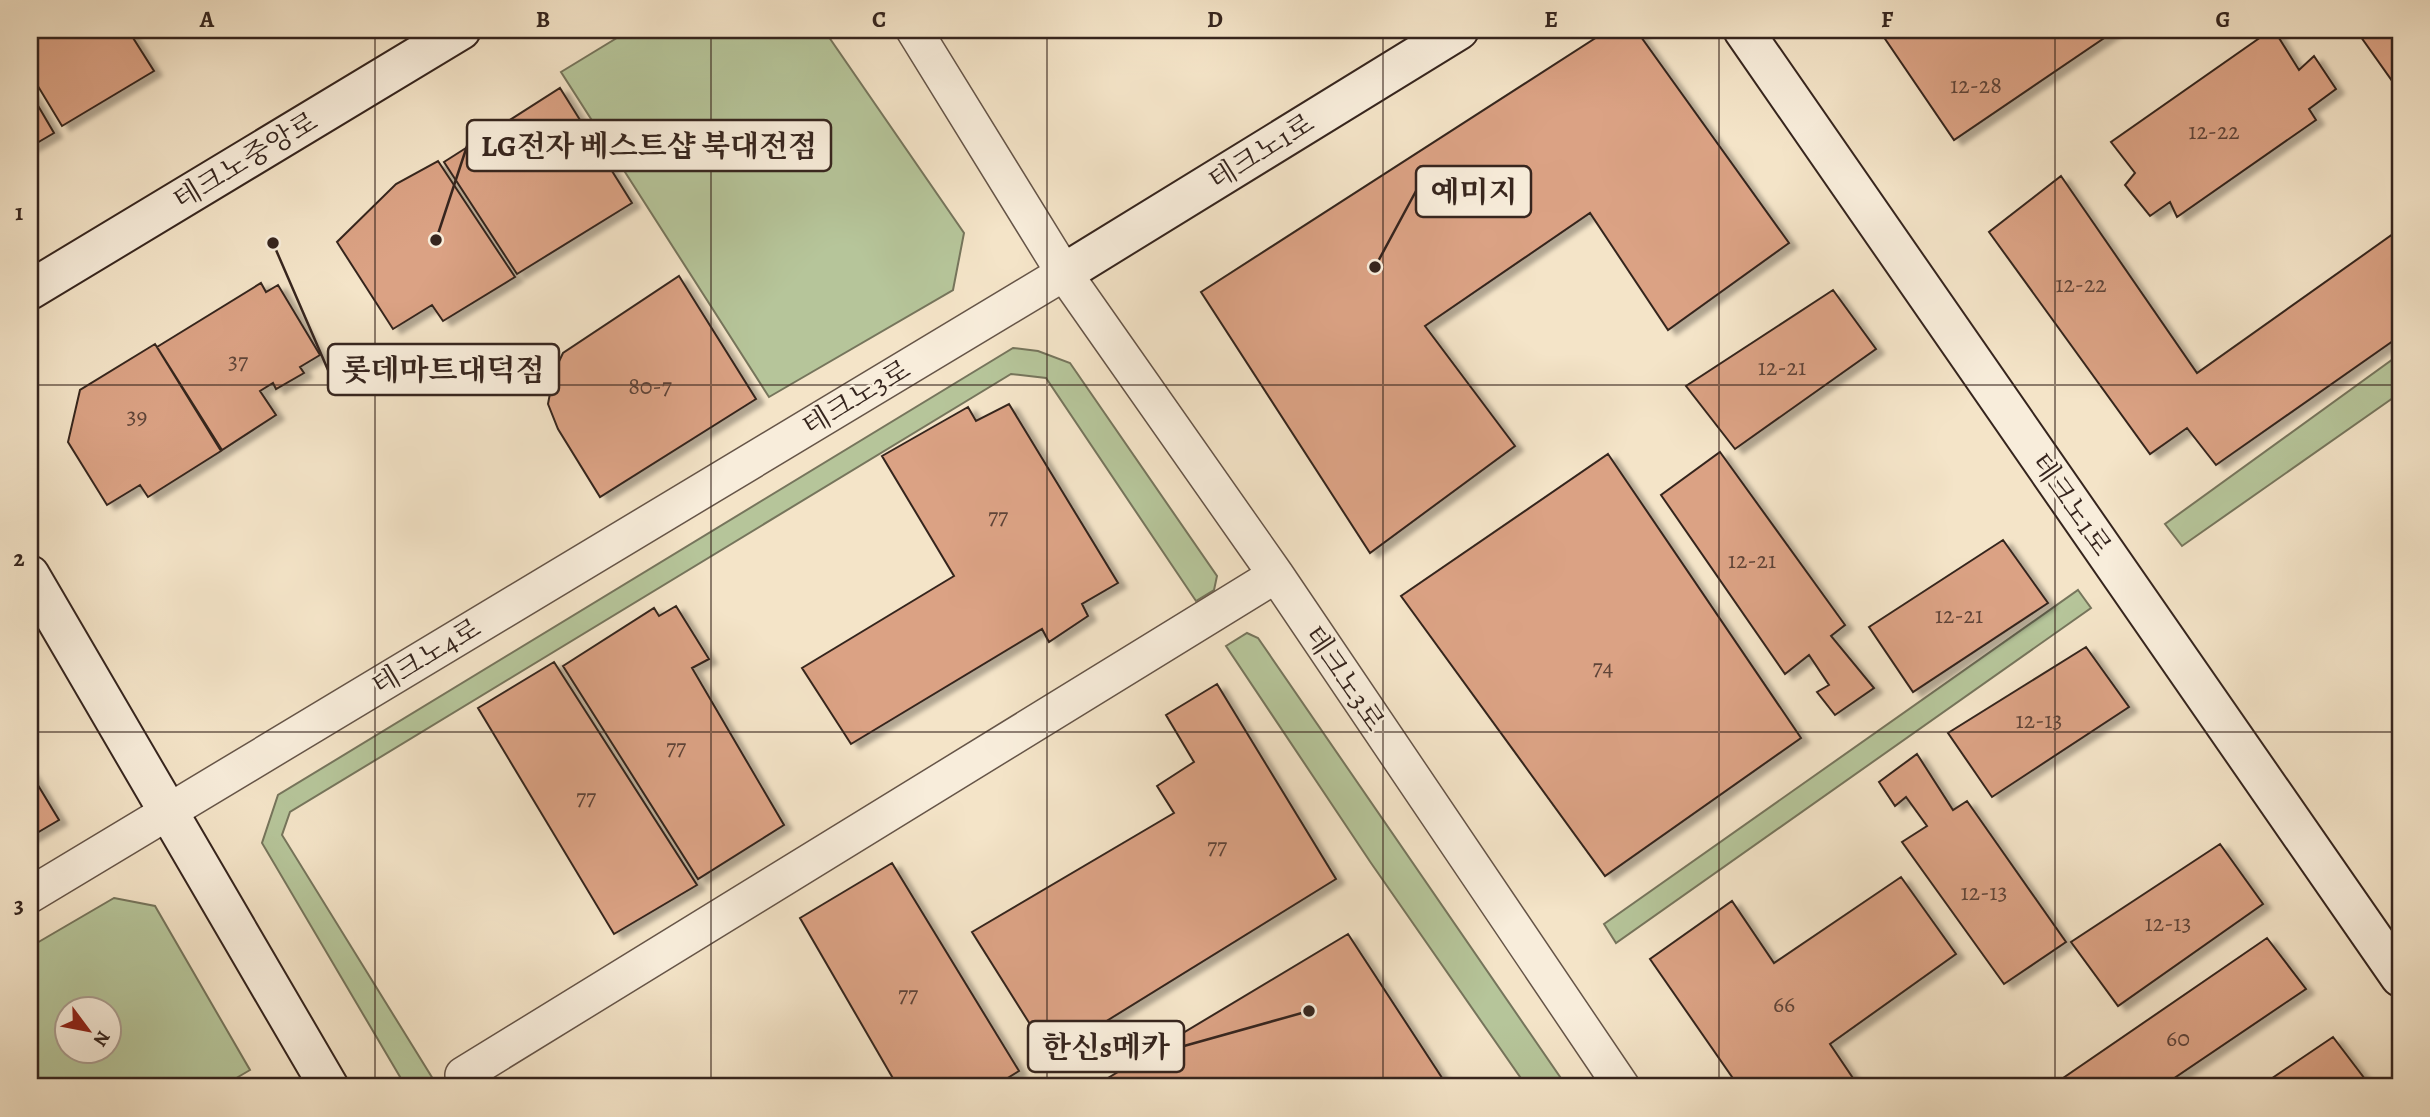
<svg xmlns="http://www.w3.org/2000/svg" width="2430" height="1117" viewBox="0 0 2430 1117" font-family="Alegreya,'Noto Serif KR',serif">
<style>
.green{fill:#b6c59a;stroke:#76755c;stroke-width:2;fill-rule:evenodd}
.building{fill:#dba284;stroke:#36251e;stroke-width:2;filter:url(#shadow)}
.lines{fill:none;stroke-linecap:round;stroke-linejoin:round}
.minor-casing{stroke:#665548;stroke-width:38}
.secondary-casing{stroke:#36251e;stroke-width:42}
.minor{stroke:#f8eddb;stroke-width:35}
.secondary{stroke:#f8eddb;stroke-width:38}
.grid{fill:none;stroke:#36251e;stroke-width:2;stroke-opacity:0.55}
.labels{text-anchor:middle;stroke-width:5;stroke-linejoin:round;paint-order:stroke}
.number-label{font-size:24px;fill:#5f4438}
.street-label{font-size:28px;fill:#36251e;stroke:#f8eddb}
.leader{fill:none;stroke:#36251e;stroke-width:2.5}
.callout-dot{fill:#36251e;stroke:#f8eddb;stroke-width:2.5}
.callout{fill:#f8eddb;stroke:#36251e;stroke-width:2.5}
.callout-label{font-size:30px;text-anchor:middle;font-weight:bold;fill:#36251e}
.neatline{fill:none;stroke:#36251e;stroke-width:2.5}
.grid-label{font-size:23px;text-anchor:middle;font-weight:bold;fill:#36251e}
</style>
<defs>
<filter id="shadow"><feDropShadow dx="8" dy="4.5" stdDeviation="2" flood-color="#0004"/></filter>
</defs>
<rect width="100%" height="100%" fill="#f4e4c8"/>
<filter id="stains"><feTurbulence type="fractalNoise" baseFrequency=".00286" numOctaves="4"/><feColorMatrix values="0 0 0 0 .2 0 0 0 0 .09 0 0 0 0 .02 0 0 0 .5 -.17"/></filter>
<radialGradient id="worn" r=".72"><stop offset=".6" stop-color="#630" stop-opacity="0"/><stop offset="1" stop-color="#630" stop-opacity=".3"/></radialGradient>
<!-- green -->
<path class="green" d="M630,30H824L964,233L953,290L769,397L561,72Z
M1013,348L1038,351L1070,363L1217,576L1214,590L1196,601L1046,378L1011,374L290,812L282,835L438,1087H406L262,843L278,795Z
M2400,354V393L2182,546L2165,524Z
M2078,590L2091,608L1616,943L1604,924Z
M1247,633L1258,638L1567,1087H1527L1371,863L1226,646Z
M114,898L155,906L250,1070L221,1087H30V947ZM66,1009H108V1050H66Z"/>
<!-- building -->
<path class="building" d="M30,30H128L154,71L62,126L30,73Z
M1608,30H1636L1789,243L1668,330L1590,213L1425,326L1515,446L1370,553L1201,292Z
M1879,30H2116L1954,140Z
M2271,30H2274L2299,70L2314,56L2336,89L2309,109L2316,120L2177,217L2170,202L2150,216L2125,185L2135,173L2111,142Z
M2356,30H2400V92Z
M560,88L632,203L517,274L444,162Z
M30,92L54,133L30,147Z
M438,161L515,277L443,321L432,305L393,329L337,242L396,184Z
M2061,176L2197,373L2400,229V336L2216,465L2187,428L2150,454L1989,232Z
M679,276L756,399L600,497L558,429L548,404L554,372L563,353Z
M261,283L266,292L278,285L320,355L300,367L304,373L276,389L273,383L260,391L276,415L222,450L157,347Z
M1833,290L1876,349L1735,449L1686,386Z
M155,344L221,451L148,497L140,485L107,505L68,442L80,390Z
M1009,404L1118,583L1082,604L1088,616L1049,642L1042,629L851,744L802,668L954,576L882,456L968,407L976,421Z
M1720,452L1845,625L1831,636L1874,688L1835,715L1817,692L1829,685L1809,655L1785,674L1661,495Z
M1608,454L1801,738L1605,876L1401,596Z
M2003,540L2048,603L1913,692L1869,627Z
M676,606L709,659L692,668L784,825L698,879L563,666L654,608L659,616Z
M2086,647L2129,707L1992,797L1948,733Z
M554,662L697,885L614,934L478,708Z
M1217,684L1336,879L1050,1056L972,932L1174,813L1157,786L1194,762L1166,715Z
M1917,754L1953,810L1967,801L2066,942L2004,984L1902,842L1927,826L1906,797L1895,806L1879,782Z
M30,772L59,820L30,837Z
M2220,844L2263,904L2118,1006L2071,942Z
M892,863L1019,1071L993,1087H898L800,918Z
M1901,877L1956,954L1830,1044L1859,1087H1739L1650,959L1732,901L1774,963Z
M1348,934L1448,1087H1093Z
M2267,938L2306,989L2161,1087H2050Z
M2333,1037L2371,1087H2259Z"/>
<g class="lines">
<defs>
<path id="minor" d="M914,30L1064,273L1276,575L1622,1087
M30,895L1064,273
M463,1075L1276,575"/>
<path id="secondary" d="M1743,30L2400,977
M1064,273L1459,30
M30,290L461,30
M30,575L329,1087"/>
</defs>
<!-- minor casing -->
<use href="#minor" class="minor-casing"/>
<!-- secondary casing -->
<use href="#secondary" class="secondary-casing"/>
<!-- minor -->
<use href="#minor" class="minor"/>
<!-- secondary -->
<use href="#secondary" class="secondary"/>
</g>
<!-- grid -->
<path class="grid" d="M375,30V1087M711,30V1087M1047,30V1087M1383,30V1087M1719,30V1087M2055,30V1087M30,385H2400M30,732H2400"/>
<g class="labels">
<!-- number labels -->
<g class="number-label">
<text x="1976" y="93">12-28</text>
<text x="2214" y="139">12-22</text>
<text x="2081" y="292">12-22</text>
<text x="238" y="369">37</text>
<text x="1782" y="375">12-21</text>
<text x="650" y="394">80-7</text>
<text x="137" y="424">39</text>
<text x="998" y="524">77</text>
<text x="1752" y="568">12-21</text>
<text x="1959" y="623">12-21</text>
<text x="1603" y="675">74</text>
<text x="2039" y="728">12-13</text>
<text x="676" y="755">77</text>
<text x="586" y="805">77</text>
<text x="1217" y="854">77</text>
<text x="1984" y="900">12-13</text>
<text x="2168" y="931">12-13</text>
<text x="908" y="1002">77</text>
<text x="1784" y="1012">66</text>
<text x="2178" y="1046">60</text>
</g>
<!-- street labels -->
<g class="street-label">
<text transform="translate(1261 151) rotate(-32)" y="10">테크노1로</text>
<text transform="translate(245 160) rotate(-31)" y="10">테크노중앙로</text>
<text transform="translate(856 397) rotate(-31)" y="10">테크노3로</text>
<text transform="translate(2072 504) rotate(55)" y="10">테크노1로</text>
<text transform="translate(426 656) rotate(-31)" y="10">테크노4로</text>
<text transform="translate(1345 678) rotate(56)" y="10">테크노3로</text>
</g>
</g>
<!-- callouts -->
<path class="leader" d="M436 240L467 146M1375 267L1416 191M273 243L328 370M1309 1011L1184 1046"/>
<g class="callout-dot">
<circle cx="436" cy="240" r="7"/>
<circle cx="1375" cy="267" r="7"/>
<circle cx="273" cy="243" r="7"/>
<circle cx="1309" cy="1011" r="7"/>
</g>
<g class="callout">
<rect x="467" y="120" width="364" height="51" rx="7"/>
<rect x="1416" y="166" width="115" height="51" rx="7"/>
<rect x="328" y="344" width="231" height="51" rx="7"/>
<rect x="1028" y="1021" width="156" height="51" rx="7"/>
</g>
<g class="callout-label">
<text x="649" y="156">LG전자 베스트샵 북대전점</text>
<text x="1474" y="202">예미지</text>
<text x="443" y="380">롯데마트대덕점</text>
<text x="1106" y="1057">한신s메카</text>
</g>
<!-- margin -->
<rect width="2430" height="1117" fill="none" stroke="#f4e4c8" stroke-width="77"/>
<!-- north arrow -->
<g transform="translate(88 1030) rotate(122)"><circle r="33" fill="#f8eddb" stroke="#aa9d8f" stroke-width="2"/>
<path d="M0-5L12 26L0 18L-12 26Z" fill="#8f2418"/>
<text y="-10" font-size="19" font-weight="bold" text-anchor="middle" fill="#36251e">N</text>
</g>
<rect x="38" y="38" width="2354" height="1040" class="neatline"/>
<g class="grid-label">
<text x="207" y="27">A</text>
<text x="543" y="27">B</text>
<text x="879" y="27">C</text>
<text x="1215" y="27">D</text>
<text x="1551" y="27">E</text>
<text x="1887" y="27">F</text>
<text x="2223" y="27">G</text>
<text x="19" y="220">1</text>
<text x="19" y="566">2</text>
<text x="19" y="913">3</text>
</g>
<rect width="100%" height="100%" filter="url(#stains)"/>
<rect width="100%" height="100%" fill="url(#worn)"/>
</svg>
